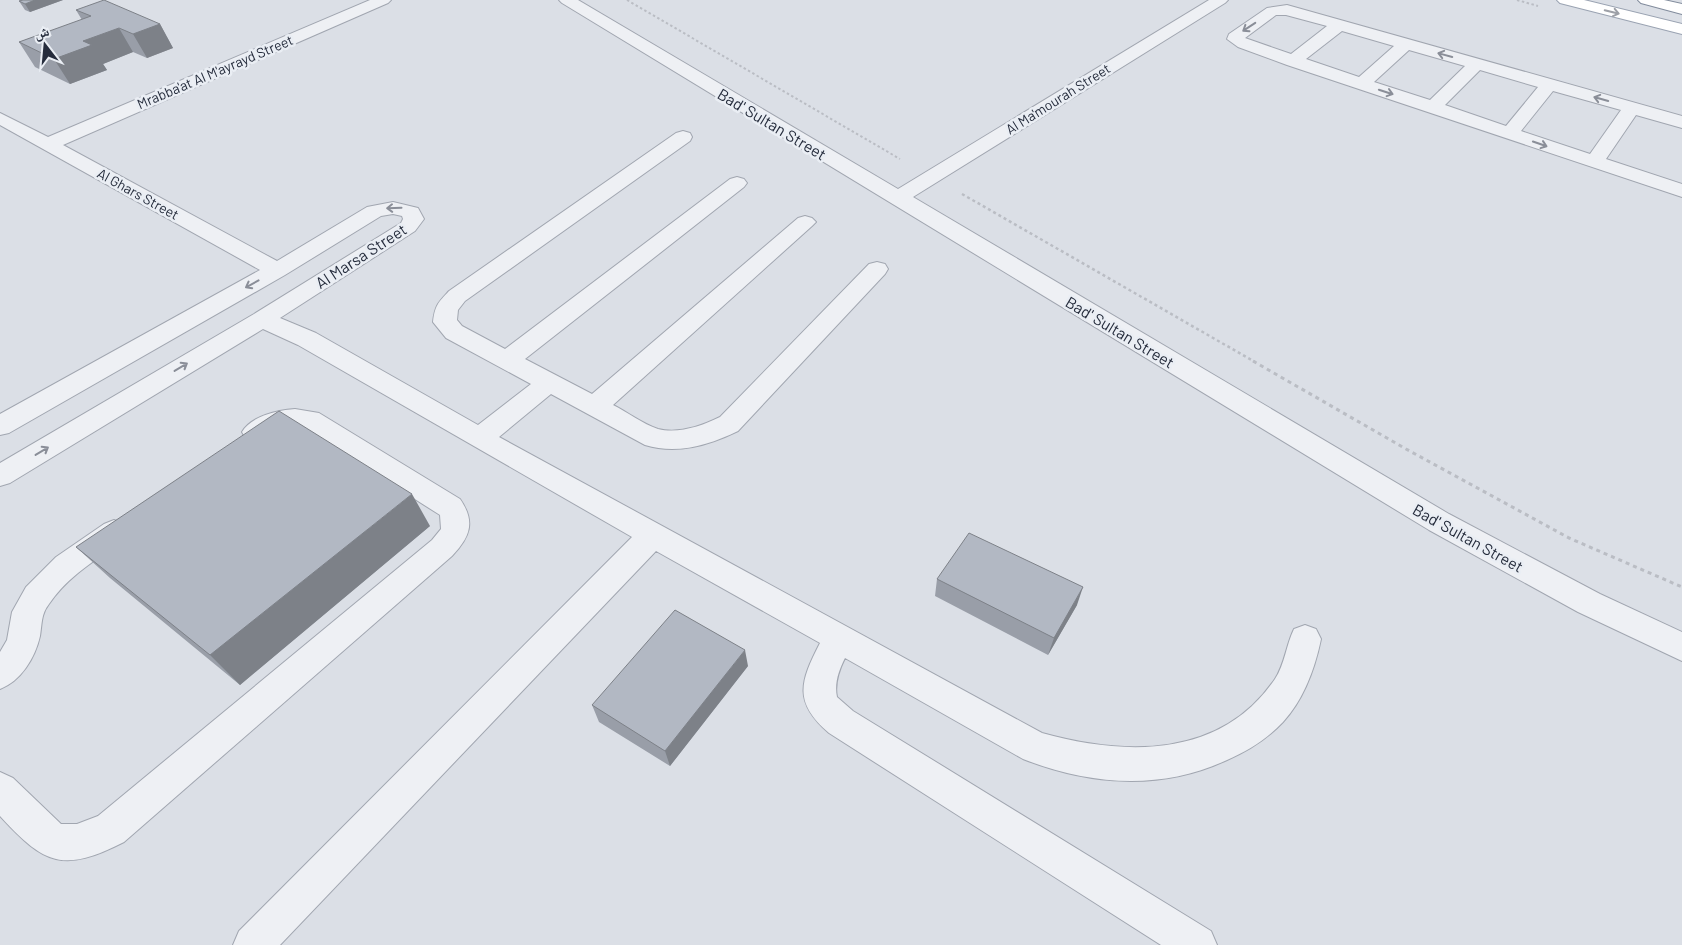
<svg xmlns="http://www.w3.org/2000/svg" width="1682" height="945" viewBox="0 0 1682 945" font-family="Barlow,'Noto Naskh Arabic',sans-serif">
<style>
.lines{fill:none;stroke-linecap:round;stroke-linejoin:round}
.minor-casing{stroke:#a1a6b0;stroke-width:2}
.major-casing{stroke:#9aa3b2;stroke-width:2}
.highway-casing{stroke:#828c9d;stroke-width:2}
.path-far2{stroke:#babdc4;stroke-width:2;stroke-dasharray:2.5 2.5;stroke-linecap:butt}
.path-far1{stroke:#babdc4;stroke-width:2.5;stroke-dasharray:3 3;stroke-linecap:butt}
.path{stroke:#babdc4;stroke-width:3;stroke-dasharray:4 4;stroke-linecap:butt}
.minor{fill:#eef0f4;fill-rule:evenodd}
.major{fill:#fff;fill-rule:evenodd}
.highway{fill:#fff;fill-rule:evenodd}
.wall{fill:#999ea8}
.shaded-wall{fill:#7d8188}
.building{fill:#b2b8c3;stroke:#7d8188}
.oneway{stroke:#9da0a7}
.oneway2{stroke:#8a8e98}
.labels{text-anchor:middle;stroke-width:5;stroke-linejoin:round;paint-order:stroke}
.far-street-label{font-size:14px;fill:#252c3c;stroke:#eaeef4}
.street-label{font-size:16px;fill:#252c3c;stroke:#eaeef4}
</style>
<rect width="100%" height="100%" fill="#dbdfe6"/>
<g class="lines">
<defs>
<path id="minor" d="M370,0H391L388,3L63,145L277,261L367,207L393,202L418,208L424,219L415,231L280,318L316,333L478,425L531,384L446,338L433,322C435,305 438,303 449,291L676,133L683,131L690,133L692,137L690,141L465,301L458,310L457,320L462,326L505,349L730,179L737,177L744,179L747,183L744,187L525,359L592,394L798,218L805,216L812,218L816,222L812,226L613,405C627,412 643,424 658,429C678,434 702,426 720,417L869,264L877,262L885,264L888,269L885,274L738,431C709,445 677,455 645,445L551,394L499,437L1042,733C1125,756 1221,759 1275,679C1285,664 1286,645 1294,629L1305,625L1316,629L1321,639C1315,668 1304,699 1283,722C1267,739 1248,751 1227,760C1161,791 1089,785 1023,759L845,658C839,670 834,683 837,697L853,711L1211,931L1217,945H1161L829,733C793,702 800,682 820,643L656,551L280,945H233L239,931L632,537L298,345L263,329L10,483L0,486V463L254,314L401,223L403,219L402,216L393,214L381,216L285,275L9,433L0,435V414L260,270L0,125V113L48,137Z
M559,0H578L898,189L1209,0H1228L1225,3L913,197L1449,514L1600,594L1682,632V661L1578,612L1429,530L562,3Z
M1287,5L1682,116V128L1636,115L1606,159L1682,184V197L1287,65L1238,47L1227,39L1229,34L1267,8ZM1276,15H1286L1327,26L1291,54L1245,38ZM1342,31L1394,46L1359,77L1306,59ZM1409,50L1465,66L1430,100L1374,82ZM1480,70L1538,87L1506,126L1445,105ZM1553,91L1621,110L1590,154L1521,131Z
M295,409L319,413L460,499C476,522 470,537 452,556L124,842C63,873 45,865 0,816V772L13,778L61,824H77L98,816L432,540L441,529L440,515L303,428L283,429L255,442L246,439L242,432C251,416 278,410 295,409Z
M114,520L124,524L129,532L124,540C97,559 68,576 49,604C41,614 42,624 40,636C35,658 21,681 0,689V652L7,640L12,612L26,587L56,557L104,524Z"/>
<path id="major" d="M1557,0H1584L1682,24V34L1560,3Z"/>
<path id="highway" d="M1638,0H1664L1682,4V14L1641,3Z"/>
</defs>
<!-- minor casing -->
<use href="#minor" class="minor-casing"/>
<!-- major casing -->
<use href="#major" class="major-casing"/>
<!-- highway casing -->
<use href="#highway" class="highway-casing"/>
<!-- path-far2 -->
<path class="path-far2" d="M627,0L900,159
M1517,0L1538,6"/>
<!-- path-far1 -->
<path class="path-far1" d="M962,194L1255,362"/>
<!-- path -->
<path class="path" d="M1253,361L1406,449L1569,538L1682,587"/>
<!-- minor -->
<use href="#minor" class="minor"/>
<!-- major -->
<use href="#major" class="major"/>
<!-- highway -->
<use href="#highway" class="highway"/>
</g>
<!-- wall -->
<path class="wall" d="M23,0H63L30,12L25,10L19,1Z
M76,10L160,24L173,48L147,58L133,52L103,64L107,70L70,84L35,67L19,42L82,20Z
M430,526L240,685L110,578L76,547Z
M937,579L1077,605L1048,655L935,596Z
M748,666L670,766L599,722L592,705Z"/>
<!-- shaded-wall -->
<path class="shaded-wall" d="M35,0H63L30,12L25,4Z
M160,24L173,48L147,58L133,34Z
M119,28L133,52L103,64L107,70L70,84L54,59L83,41Z
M412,494L430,526L240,685L210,655Z
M1083,587L1077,605L1048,655L1054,638Z
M745,650L748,666L670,766L665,751Z"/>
<!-- building -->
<path class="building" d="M23,0H35L25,4L19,1Z
M104,0L160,24L133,34L119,28L83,41L92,45L54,59L19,42L91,16L76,10Z
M279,411L412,494L210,655L76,547Z
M969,533L1083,587L1054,638L937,579Z
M675,610L745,650L665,751L592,705Z"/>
<!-- one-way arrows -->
<defs><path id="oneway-shaft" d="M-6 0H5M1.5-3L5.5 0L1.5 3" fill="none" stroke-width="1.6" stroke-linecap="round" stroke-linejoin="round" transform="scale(1.25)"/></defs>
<use class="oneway" href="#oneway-shaft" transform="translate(1612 12) rotate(14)"/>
<g class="oneway2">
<use href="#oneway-shaft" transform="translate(1249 27) rotate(147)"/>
<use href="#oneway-shaft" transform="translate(1445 55) rotate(-165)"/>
<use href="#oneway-shaft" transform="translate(1386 92) rotate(18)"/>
<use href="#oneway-shaft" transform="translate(1601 99) rotate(-164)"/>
<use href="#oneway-shaft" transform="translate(1540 144) rotate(19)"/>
<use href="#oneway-shaft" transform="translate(394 208) rotate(178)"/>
<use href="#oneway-shaft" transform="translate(252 284) rotate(151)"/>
<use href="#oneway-shaft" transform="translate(181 367) rotate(-31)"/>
<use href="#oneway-shaft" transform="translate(42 451) rotate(-31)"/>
</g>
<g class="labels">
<!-- far-street labels -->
<g class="far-street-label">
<text transform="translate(215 72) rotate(-23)" y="5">Mrabba'at Al M'ayrayd Street</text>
<text transform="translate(1058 99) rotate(-32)" y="5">Al Ma'mourah Street</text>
<text transform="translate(138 194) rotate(29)" y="5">Al Ghars Street</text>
</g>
<!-- street labels -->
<g class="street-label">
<text transform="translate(772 124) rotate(31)" y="6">Bad' Sultan Street</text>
<text transform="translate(361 256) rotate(-33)" y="6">Al Marsa Street</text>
<text transform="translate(1120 332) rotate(31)" y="6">Bad' Sultan Street</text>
<text transform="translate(1468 538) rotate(29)" y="6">Bad' Sultan Street</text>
</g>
</g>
<!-- north arrow -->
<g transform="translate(45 45) rotate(344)" stroke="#eaeef4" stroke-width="4" paint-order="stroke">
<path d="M0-4L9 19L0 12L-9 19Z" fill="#252c3c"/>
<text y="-8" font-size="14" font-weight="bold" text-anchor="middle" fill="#252c3c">ش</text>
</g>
</svg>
